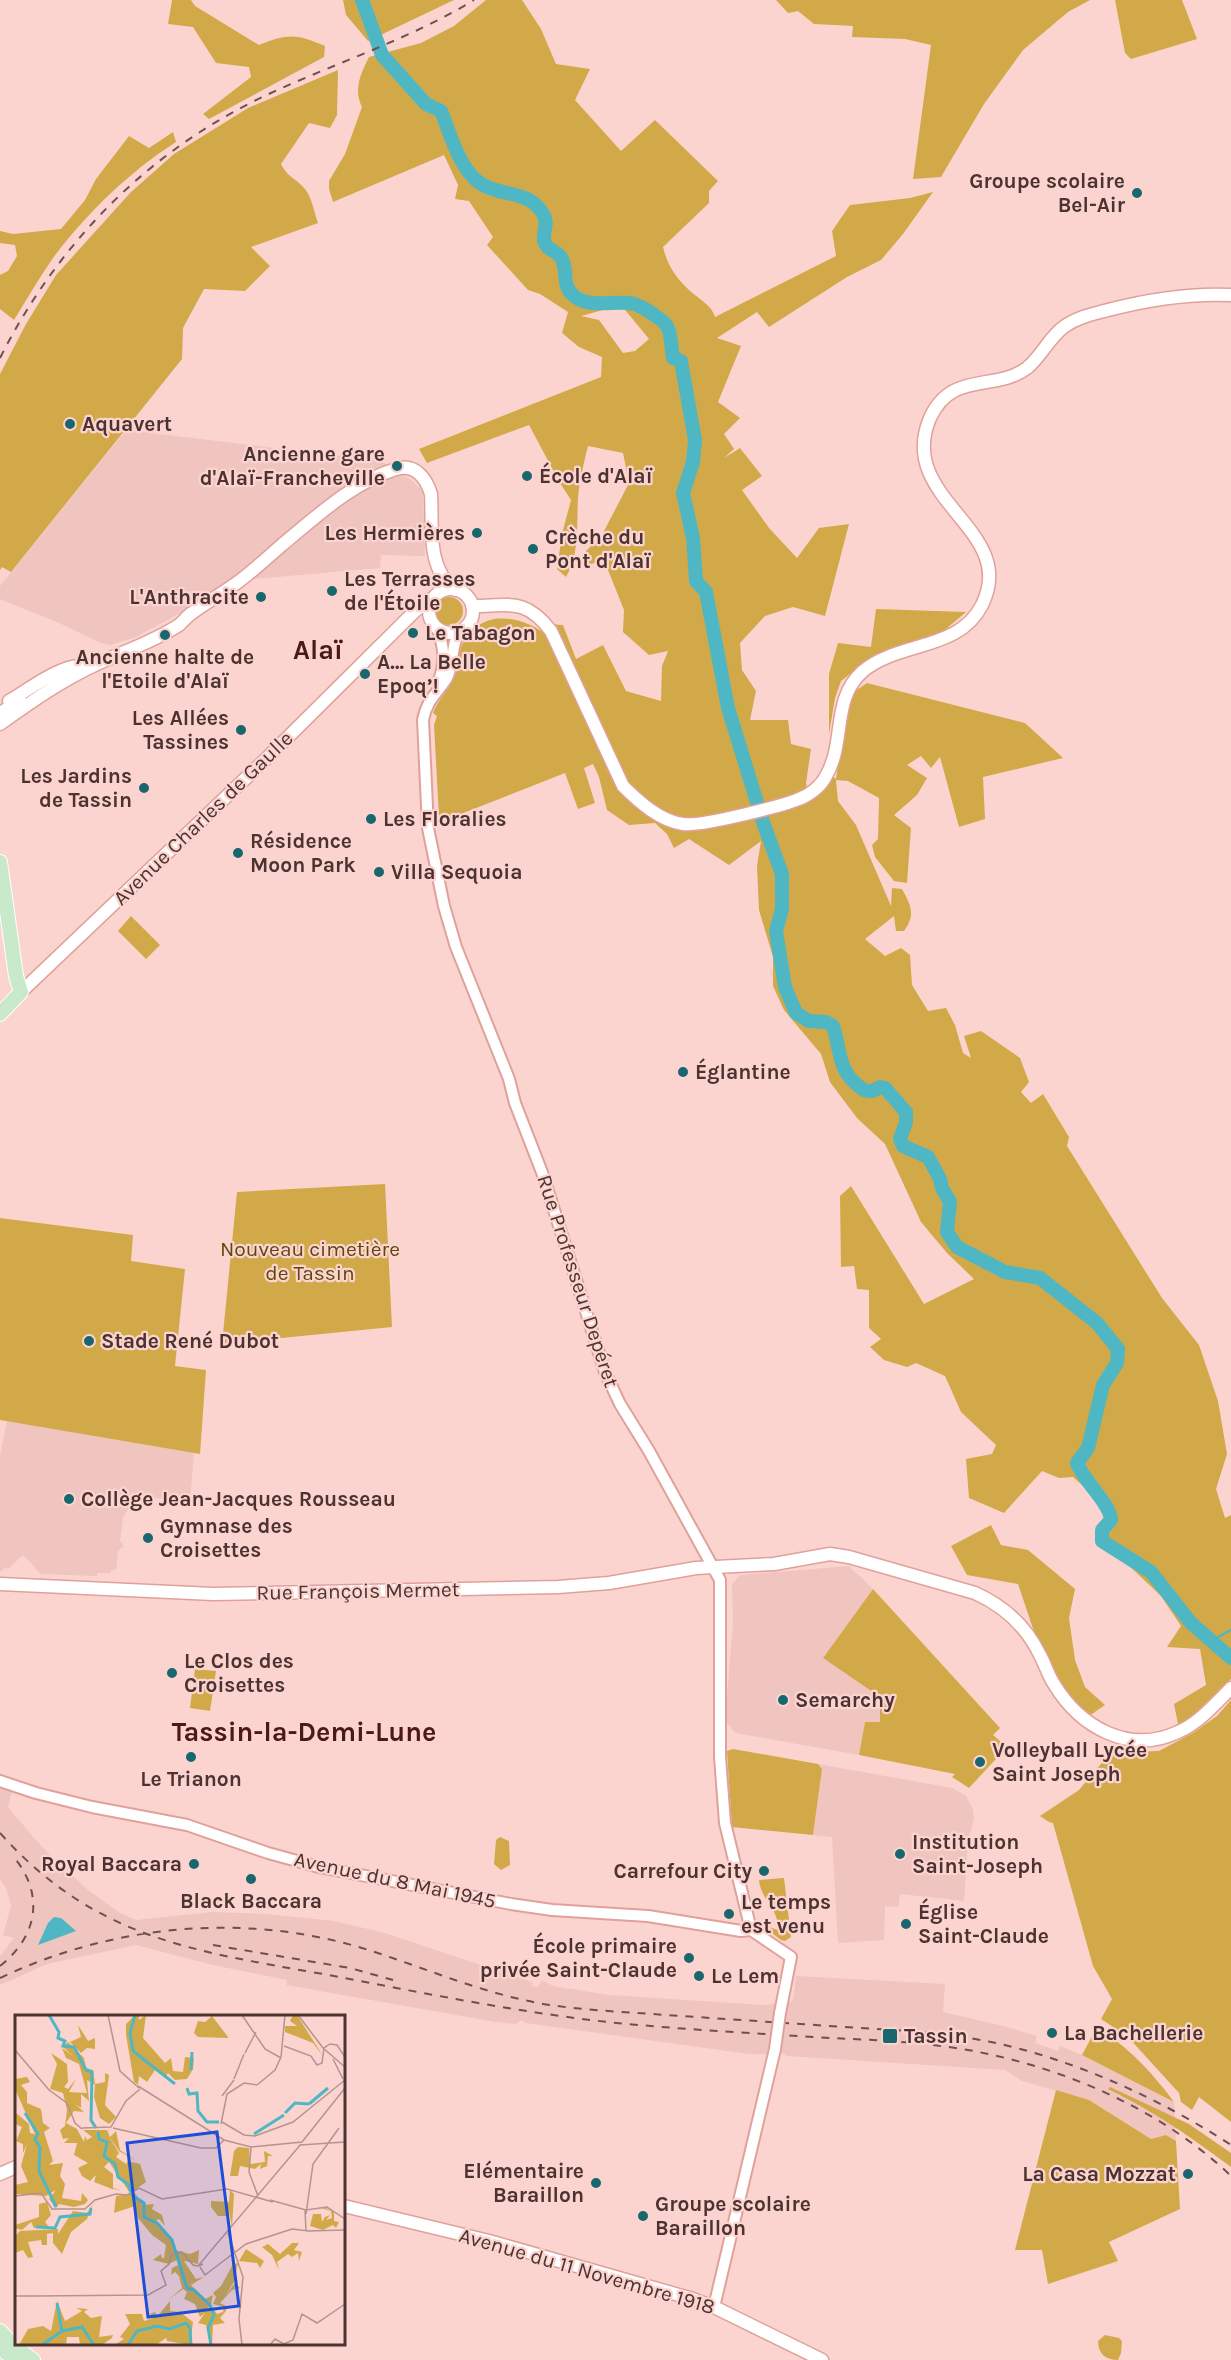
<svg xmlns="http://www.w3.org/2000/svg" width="1231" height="2360" viewBox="0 0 1231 2360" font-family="Karla,sans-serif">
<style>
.built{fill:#f0c4bf}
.green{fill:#d2a948;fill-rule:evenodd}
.water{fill:#4fb7c3}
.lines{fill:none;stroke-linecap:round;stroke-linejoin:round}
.stream{stroke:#4fb7c3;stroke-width:2}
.river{stroke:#4fb7c3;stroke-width:14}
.tertiary-casing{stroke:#e0a19a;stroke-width:14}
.secondary-casing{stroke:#e0a19a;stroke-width:15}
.primary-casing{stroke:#fff;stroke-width:16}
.tertiary{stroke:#fff;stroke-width:10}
.secondary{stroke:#fff;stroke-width:12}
.primary{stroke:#c8e9ca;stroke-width:14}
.rail{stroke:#6e514f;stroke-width:2;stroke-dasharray:8 8;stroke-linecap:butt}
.tertiary-bridge-casing{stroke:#e0a19a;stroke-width:14;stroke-linecap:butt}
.tertiary-bridge{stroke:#fff;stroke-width:10}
.poi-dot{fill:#19666f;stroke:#fcd4cf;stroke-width:2}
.labels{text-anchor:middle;stroke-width:4.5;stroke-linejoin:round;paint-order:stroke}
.poi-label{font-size:21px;font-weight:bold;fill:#4c3230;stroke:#fcd4cf;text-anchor:start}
.street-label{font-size:21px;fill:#4c3230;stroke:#fcd4cf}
.park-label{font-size:21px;fill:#5d470f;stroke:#fcd4cf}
.district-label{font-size:27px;font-weight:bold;fill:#4b1916;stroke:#fcd4cf}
.inset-river{fill:none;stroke:#4fb7c3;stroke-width:3}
.inset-road{fill:none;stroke:#b6938f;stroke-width:1.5}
.view{fill:#1d4ed8;fill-opacity:0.15;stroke:#1d4ed8;stroke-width:3}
.inset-edge{fill:none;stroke:#4c3230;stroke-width:3}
</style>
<rect width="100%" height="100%" fill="#fcd4cf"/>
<!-- built -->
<path class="built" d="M126,430L381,461L411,480L423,491L425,556L381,555L380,568L230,581L191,607L136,637L110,645L101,643L59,623L0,599V586Z
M7,1421L194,1453L190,1502L142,1496L130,1506L123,1518L120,1541L124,1546L118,1551L116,1570H111L110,1573H97V1576L41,1574L23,1555L8,1569L6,1567L0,1572V1455Z
M849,1566L873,1589L823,1658L880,1697V1722H865L859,1755L736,1733L727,1723V1696L733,1623L732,1584L740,1575Z
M818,1764L952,1788L966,1796L973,1810L974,1819L968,1841L964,1901L900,1894L898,1907L885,1906L884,1940L838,1943L832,1837L813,1835L822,1769Z
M0,1786L12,1790L8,1807L41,1846L88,1890L120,1913L136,1920L213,1912L267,1914L334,1921L385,1933L532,1982V1986L537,1987L542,1980L553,1986L609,1995L764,2005L774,2004L776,2007L785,2013L788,2004L793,2000L796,1976L945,1984L943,2012L1007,2027L1037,2036L1035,2043L1058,2051L1060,2046L1082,2055L1174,2102L1176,2141L1166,2135L1151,2139L1089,2100L1022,2081L1005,2070L787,2056L780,2052L769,2051L767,2054H749L526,2023L521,2020L516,2024L496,2022L286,1985L287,1980L213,1965L136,1945L47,1964L0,1985V1956L14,1938L3,1935L11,1906L7,1890L0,1879Z"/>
<!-- green -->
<path class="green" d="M172,0H191L195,6L259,45C288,33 297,34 325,46L324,57L209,119L203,114L251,77L249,67L216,63L193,27L168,24Z
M343,0H454L368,41L346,15Z
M486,0H522L541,29L556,64L590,69L575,100L621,151L655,120L718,181L709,191V203L663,247C667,264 675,277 688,289C697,298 712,305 715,317L836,256L832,231L850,205L910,198L933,192L903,234L881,260L847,277L769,327L757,312L717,338L741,346L718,402L740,418L724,434L734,449L724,458L740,448L762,476L742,490L769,528L797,558L819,528L849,524L825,616L793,607L765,616L740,643L742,670L756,691L750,720H788L791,744L811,749L806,783L808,797L832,776L836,779L845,717L851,694L867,683L1025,723L1063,758L983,777L985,819L959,827L940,757L931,768L921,756L907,765L927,778L917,795L894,815L911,828L907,883L894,881L875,857L872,845L878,839L879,798L848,781L836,780L838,801L856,825L891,906L892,888L902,889C911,905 916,915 904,931H896L894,916L865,939L885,956L901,948L910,955L912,985L928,1011L946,1008L955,1025L963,1053L971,1058L964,1036L981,1031L1020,1058L1029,1082L1021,1092L1031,1103L1043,1094L1069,1137L1067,1146L1162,1298L1199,1345L1218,1401L1227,1454L1216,1489L1225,1518L1231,1515V1679L1190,1718L1178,1724L1174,1704L1206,1685L1200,1649L1167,1647L1181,1626L1161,1596L1103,1541L1110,1510L1073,1477L1059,1478L1042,1471L1004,1513L969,1498L966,1459L992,1454L996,1445L961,1412L945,1376L916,1363L907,1367L884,1360L870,1347L881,1339L869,1328V1290L857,1289L854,1266L841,1267L840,1196L851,1186L924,1304L974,1279L947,1253L921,1222L885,1144L857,1118L830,1082L821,1054L784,1010L773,986V957L759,910L757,866L761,841L729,865L689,839L674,848L667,834L655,823L629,825L607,810L599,777L593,764L584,768L595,803L578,809L565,773L443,821L439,817L434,725L437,716L433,713C438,699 452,687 456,672C459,664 458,653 462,645C479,607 524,615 549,637L548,624L563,625L576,659L603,645L626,691L661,701L662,666L668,651L649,655L623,632L624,610L604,560L585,566L586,551L602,535L629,483L623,453L588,446C585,458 582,470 580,482C574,514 583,548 566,577L557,569L562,534L571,500L560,483L529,425L427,463L419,449L601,377L602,357L579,347L562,333L568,312L540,294L528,290L487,245L493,237L469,201L455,199L458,185L444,155L333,202L329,189V181L345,154L362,107C353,90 361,73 369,57L421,43L454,26ZM621,305L649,339L635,351L623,353L599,320L581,316Z
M776,0H1090L1068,12L1023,50L984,104L941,177L913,179L931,45L905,39L852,37L853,26L814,24L798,11L788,13Z
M1115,0H1182L1197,39L1131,59L1125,53Z
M338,70L337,115L330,128L309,123L281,164C289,179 296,178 305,189C312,198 314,212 318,223L251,247L270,266L245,291L204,289L183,328L182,359L11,572L2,567L0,570V374L26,324L56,275L131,192L174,154L248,108Z
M173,132L176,142C129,172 87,213 53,258C39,278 27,299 14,320L0,309V275L8,271L17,256L15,245L0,243V231L13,234L61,229L85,200L96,179L129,136L149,148Z
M435 611a14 14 0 1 1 28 0a14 14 0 1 1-28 0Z
M876,609L966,612L940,634L868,660L841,681L835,698L829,734V674L838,643L871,647Z
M131,916L160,945L146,959L118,931Z
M385,1184L392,1327L222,1344L237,1192Z
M0,1218L133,1235L131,1261L185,1269L175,1366L206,1370L200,1454L0,1420Z
M991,1525L1001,1545L1028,1550L1075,1589L1069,1618L1075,1660L1085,1687L1105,1705L1092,1714L1080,1717L1048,1673L1018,1584L967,1575L951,1546Z
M873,1589L1000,1728L993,1735L1007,1747L969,1788L952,1777L955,1774L859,1755L865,1722H880V1697L823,1658Z
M195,1669L216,1671L210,1711L190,1708Z
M1231,1700V2122L1199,2097L1192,2110L1181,2102L1179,2093L1128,2037L1101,2019L1112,1999L1093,1966L1053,1823L1049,1822L1040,1816L1079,1790L1106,1758L1127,1752L1159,1751L1193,1733L1217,1716Z
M733,1749L818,1764L822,1769L813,1835L732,1827L727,1751Z
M500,1837L509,1841L510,1865L501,1870L494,1864L496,1840Z
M784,1878L791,1937L785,1941L781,1940L768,1930L769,1927L778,1930C779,1908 761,1901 759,1880Z
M1097,2027C1128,2047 1152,2072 1174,2102L1082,2055Z
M1110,2087L1189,2124L1231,2153V2167C1189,2136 1155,2112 1108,2089Z
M1056,2090L1089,2100L1151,2139L1166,2135L1176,2141L1180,2209L1109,2242L1118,2261L1048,2284L1042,2250H1015Z
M1105,2335L1119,2338L1122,2341L1121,2353L1118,2360C1106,2360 1098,2354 1098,2341Z"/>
<!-- water -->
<path class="water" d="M54,1917L61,1918L76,1931L38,1945L48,1923Z"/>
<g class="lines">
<!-- stream -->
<path class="stream" d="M1211,1641L1231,1630"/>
<!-- river -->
<path class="river" d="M362,0L382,55L426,104L441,111C450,133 458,164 476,180C496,198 529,188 543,214C549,223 543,231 544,240C546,250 555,250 560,256C569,267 561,284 572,294C586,309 611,301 629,303C639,304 649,311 657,317C660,319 665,323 667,326C672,334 671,349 673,358L681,361L695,440L693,462L683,493L693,538L696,581L706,592L728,708L764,825L782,874V909L776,931L785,987L796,1013L809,1021L826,1022L833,1026C840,1047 838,1068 855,1083C865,1092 869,1094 880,1087L885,1088L906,1112V1122L900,1139L903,1146L928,1157L940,1179L942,1188L950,1202L947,1232L957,1247L1005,1272L1040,1278L1097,1323L1118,1349L1117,1363L1103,1385L1088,1448L1077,1463C1084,1482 1110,1503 1111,1520L1102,1530V1541L1151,1572L1191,1623L1231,1658"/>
<defs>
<path id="tertiary" d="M437,628C444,646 446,662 439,680
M460,631C450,645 455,663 447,678C437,694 427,699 423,720L428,828L444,906L456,947L509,1079L515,1103L543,1175L605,1372L620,1404L649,1451L720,1580V1757L725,1823L751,1930
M0,1781L36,1793L92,1807L187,1825L268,1853L319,1867L511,1904L552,1910L648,1916L741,1931L751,1930L791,1957L780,2013
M714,2307L775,2049"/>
<path id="secondary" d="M429 611a22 22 0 1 1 44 0a22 22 0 1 1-44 0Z
M472,606C509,606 525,597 551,631L623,786C639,802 660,821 683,824C700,827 782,806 799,799C810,795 821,786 826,776C846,742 831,699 863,671C899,641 959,651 982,605C1020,529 895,500 930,418C952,370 995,392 1027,368C1042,356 1049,337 1065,326C1078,317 1093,314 1108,310C1150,299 1188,293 1231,295
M9,701C28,690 59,666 80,666
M0,713L20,701
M0,724C31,702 62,680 97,664C125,651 153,642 179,625C184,621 187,616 192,613C207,602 223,593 238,582C253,571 268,557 283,544C317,516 353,482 396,469C415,463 426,478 431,494C433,527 426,568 455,590
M21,992L269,756L412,614L425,602L433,598
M0,1584L213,1594L558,1587L609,1583L696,1568L774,1564L830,1554L849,1557L975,1593C1004,1606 1026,1626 1040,1655C1045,1664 1048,1675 1054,1684C1080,1727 1129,1755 1178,1732C1199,1723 1215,1704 1231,1688
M0,2174L16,2167
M344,2206L489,2241L693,2299L714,2307L822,2360"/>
<path id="primary" d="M0,862L16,976L21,992L0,1014
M0,2331L12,2344L33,2360
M0,2349L17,2360"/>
</defs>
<!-- tertiary casing -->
<use href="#tertiary" class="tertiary-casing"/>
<!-- secondary casing -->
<use href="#secondary" class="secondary-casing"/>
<!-- primary casing -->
<use href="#primary" class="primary-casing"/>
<!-- tertiary -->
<use href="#tertiary" class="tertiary"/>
<!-- secondary -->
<use href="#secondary" class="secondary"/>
<!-- primary -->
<use href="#primary" class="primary"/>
<!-- rail -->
<path class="rail" d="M0,358C59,241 151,148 271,93C338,62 410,39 474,0
M0,1833C94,1938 192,1951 323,1974C424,1993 525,2014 627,2024C695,2030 763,2034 831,2038C876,2040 923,2042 968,2050C1063,2067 1161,2109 1231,2176
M213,1945L350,1968L393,1980
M0,1966C38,1936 45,1894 13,1856
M0,1978C112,1925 242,1912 362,1948C427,1968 489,1997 557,2006C593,2011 630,2012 666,2015C726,2019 785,2023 845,2027C894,2030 943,2032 991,2042C1073,2059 1161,2099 1231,2145"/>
<defs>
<path id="tertiary-bridge" d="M775,2049L780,2013"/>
</defs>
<!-- tertiary-bridge casing -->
<use href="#tertiary-bridge" class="tertiary-bridge-casing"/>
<!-- tertiary-bridge -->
<use href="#tertiary-bridge" class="tertiary-bridge"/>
</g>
<!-- markers -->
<g class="poi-dot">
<circle cx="1137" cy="193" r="6"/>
<circle cx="70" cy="424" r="6"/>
<circle cx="397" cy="466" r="6"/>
<circle cx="527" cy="476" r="6"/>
<circle cx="477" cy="533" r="6"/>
<circle cx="533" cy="549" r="6"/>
<circle cx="332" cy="591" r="6"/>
<circle cx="261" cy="597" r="6"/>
<circle cx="413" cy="633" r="6"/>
<circle cx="165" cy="635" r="6"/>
<circle cx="365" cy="674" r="6"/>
<circle cx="241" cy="730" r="6"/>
<circle cx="144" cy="788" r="6"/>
<circle cx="371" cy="819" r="6"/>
<circle cx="238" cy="853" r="6"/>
<circle cx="379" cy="872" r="6"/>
<circle cx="683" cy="1072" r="6"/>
<circle cx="89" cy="1341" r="6"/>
<circle cx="69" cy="1499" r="6"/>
<circle cx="148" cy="1538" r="6"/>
<circle cx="172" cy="1673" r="6"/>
<circle cx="783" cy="1700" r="6"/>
<circle cx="191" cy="1757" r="6"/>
<circle cx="980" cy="1762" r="6"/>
<circle cx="900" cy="1854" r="6"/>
<circle cx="194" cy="1864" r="6"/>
<circle cx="764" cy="1871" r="6"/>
<circle cx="251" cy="1879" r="6"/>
<circle cx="729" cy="1914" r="6"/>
<circle cx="906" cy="1924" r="6"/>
<circle cx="689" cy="1958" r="6"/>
<circle cx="699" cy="1976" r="6"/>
<circle cx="1052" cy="2033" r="6"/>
<rect x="882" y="2028" width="16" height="16" rx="3"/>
<circle cx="1188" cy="2174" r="6"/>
<circle cx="596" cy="2183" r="6"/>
<circle cx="643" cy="2216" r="6"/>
</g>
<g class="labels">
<!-- poi labels -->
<g class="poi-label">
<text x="1125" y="188" text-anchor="end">Groupe scolaire<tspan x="1125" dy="24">Bel-Air</tspan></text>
<text x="82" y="431">Aquavert</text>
<text x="385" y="461" text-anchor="end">Ancienne gare<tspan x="385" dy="24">d'Alaï-Francheville</tspan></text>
<text x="539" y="483">École d'Alaï</text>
<text x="465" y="540" text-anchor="end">Les Hermières</text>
<text x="545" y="544">Crèche du<tspan x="545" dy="24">Pont d'Alaï</tspan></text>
<text x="344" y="586">Les Terrasses<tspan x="344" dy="24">de l'Étoile</tspan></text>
<text x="249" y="604" text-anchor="end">L'Anthracite</text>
<text x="425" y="640">Le Tabagon</text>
<text x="165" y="664" text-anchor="middle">Ancienne halte de<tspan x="165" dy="24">l'Etoile d'Alaï</tspan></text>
<text x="377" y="669">A… La Belle<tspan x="377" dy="24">Epoq’!</tspan></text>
<text x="229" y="725" text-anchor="end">Les Allées<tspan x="229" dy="24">Tassines</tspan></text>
<text x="132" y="783" text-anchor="end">Les Jardins<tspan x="132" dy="24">de Tassin</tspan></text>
<text x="383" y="826">Les Floralies</text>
<text x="250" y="848">Résidence<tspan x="250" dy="24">Moon Park</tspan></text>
<text x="391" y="879">Villa Sequoia</text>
<text x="695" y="1079">Églantine</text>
<text x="101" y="1348">Stade René Dubot</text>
<text x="81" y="1506">Collège Jean-Jacques Rousseau</text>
<text x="160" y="1533">Gymnase des<tspan x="160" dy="24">Croisettes</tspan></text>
<text x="184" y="1668">Le Clos des<tspan x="184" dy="24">Croisettes</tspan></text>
<text x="795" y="1707">Semarchy</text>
<text x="992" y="1757">Volleyball Lycée<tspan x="992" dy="24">Saint Joseph</tspan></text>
<text x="191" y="1786" text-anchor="middle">Le Trianon</text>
<text x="912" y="1849">Institution<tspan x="912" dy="24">Saint-Joseph</tspan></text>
<text x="182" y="1871" text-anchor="end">Royal Baccara</text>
<text x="752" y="1878" text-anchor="end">Carrefour City</text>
<text x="251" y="1908" text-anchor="middle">Black Baccara</text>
<text x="741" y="1909">Le temps<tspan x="741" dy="24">est venu</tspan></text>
<text x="918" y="1919">Église<tspan x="918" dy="24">Saint-Claude</tspan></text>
<text x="677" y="1953" text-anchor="end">École primaire<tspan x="677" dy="24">privée Saint-Claude</tspan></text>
<text x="711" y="1983">Le Lem</text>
<text x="1064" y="2040">La Bachellerie</text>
<text x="904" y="2043">Tassin</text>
<text x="584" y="2178" text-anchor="end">Elémentaire<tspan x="584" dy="24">Baraillon</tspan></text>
<text x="1176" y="2181" text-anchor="end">La Casa Mozzat</text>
<text x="655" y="2211">Groupe scolaire<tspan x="655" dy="24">Baraillon</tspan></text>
</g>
<!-- street labels -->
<g class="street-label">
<text transform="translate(203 818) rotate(-44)" y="7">Avenue Charles de Gaulle</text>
<text transform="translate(578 1281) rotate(72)" y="7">Rue Professeur Depéret</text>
<text transform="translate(358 1591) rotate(-1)" y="7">Rue François Mermet</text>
<text transform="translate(395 1880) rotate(12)" y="7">Avenue du 8 Mai 1945</text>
<text transform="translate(587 2271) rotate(16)" y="7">Avenue du 11 Novembre 1918</text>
</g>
<!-- park labels -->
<g class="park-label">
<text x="310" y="1256">Nouveau cimetière<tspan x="310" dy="24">de Tassin</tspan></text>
</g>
<!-- district labels -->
<g class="district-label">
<text x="318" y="659">Alaï</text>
<text x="304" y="1741">Tassin-la-Demi-Lune</text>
</g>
</g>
<!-- overview -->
<g transform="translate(15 2015)">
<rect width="330" height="330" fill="#fcd4cf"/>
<path d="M120,0H124V5L131,0L128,23L150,48L156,43L158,56L168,57L170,42L179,43L178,54L172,64L160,65L153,58L150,63L140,55L132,67L124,61L123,70L119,67L111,20V9ZM278,0H282L308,41L298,28L270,17V11H282L275,6ZM197,1L213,22V23L183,22L179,18L183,6L190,7ZM63,10L73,26L80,23V34L72,33L66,38L55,27L66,22ZM53,27L69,43L71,53L78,55L80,69L90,67V58L94,60L90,90L101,102L94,109L85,103L79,82L80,70L72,65L74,86L66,79V93L60,89L69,97L59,96L51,108L62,114L69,127L70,121L72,125L77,122L68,115H92L95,122L101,116L105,135L123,147L104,136L93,120L104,138L101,142L111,149L113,146L125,149L131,167L115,178L94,147L89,152L98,159V173L106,175L97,174L79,167L81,160L75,166L67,161L63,153L73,148L59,140L62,128H49L54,123L48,124L45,115L50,111L52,95L48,78L35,74L42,49L36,38L52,49L53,67L49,72L53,74L61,64L54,77L72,78L64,49L51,43L47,33L58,41L48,32ZM12,62L15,67L6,70L12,77V88L26,94L28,108L35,113L29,117L38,146L34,150L48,148L45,161L50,169L47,183L66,186L67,178L73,185L70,189L59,192L44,189L41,193L34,184L41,175L31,181L0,179V170L13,167L6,151L12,129L8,138V129L1,126L7,112L0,109V97L14,109L15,118L20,119L0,74V64ZM223,132L234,133L235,149L250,147L249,136L258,141H253L252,151L245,154L246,149L240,154L225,151L223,161H215L219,136ZM215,175L219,179L217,212L214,196L213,201H203L196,192V186L214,187ZM120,178L128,190L139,189L137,194L147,200L150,211L144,204L141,206L157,224L160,235L175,239L184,235L183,249L169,246L181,264L189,262L176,270L190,284L198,280L196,290L186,298L196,291L202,299L208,297L209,292L198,289L201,282L198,278L206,271L218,249L223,248L219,267L210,281L220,268L225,273L217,275L205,288L211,291V296L205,303L210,308L198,310L197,330L191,310L183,308L190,298L185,302L180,289L169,284L172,277L168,274L153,285L167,273L164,261L160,257L156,260L157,253L163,250L162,245L154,249L138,245L146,239L147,243H149L151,230L137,220L123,203L120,191L99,198L101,181ZM32,187L36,200L30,207L34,212L19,213L16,207L7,215L0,213V210L24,202V189ZM78,189L72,204L56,217L47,239L38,228V218L32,219V230H27L26,225L13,227L18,242L13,243L8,235L0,238V221L5,216L43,214V219L58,196L72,198ZM306,193H311L319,197V206L324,207L321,213L318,210L308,215L295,211L298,199H306L307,207L310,202L315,200L311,205L317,203L316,196ZM277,228H284L279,235L287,237L284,246L283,238L277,242L273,239L262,247L264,255L257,240L247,232L253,229L265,239ZM231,234L249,246L245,253L242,248L224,246ZM42,286L50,306L67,296L61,293L73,294L69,297L76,303L87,301L84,322L98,320L97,323L87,330H65L64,322H52L51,330H4L13,314L28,311L36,316ZM155,286V296L165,297L178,307L175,330L152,326L151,323L141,330L101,329L109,324L105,322L115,309L110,299H127L129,306L138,303L135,299L140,297L142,302Z" fill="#d2a948"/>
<path class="inset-river" d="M34,0L44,17L43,23L50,26L48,31L59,32L71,55L77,57L76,105L81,113M120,0L115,18L118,36L160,69M176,55L177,37M172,73L174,79L182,78L183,96L192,107H204M294,89L313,73M10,98L23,119L20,124L25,133L24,156L41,192M270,98L280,88L294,89M83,117L84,124L92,127L89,141L100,149L103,162L113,169L117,180L129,188V202L142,208L157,225L172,273L179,275L195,290L199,300L193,313L196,330M239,119L269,100M21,212L40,213L45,202L75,199L76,193M42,288L47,316M27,330L47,316L67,312L79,330M113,330L122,316L142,311L155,314L171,308L175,313L176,330"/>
<path class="inset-road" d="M93,0L105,56L124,73M227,0L250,34L266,43M283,0L308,33L330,52M269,31L296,41L302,50L307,48L309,33L315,29L322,30L330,42M0,35L34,75L52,88L60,108L67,114M230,38L241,17M318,44L328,64M219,64L229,39M242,70L260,55L266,42L270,0M123,71L209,125L236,132L287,127L330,73M207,81L219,65M299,90L330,65M207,107L229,120L240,121L278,107L299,90M206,109L212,79L229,68L242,70M67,113L96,112L111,86L125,74M98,113L186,133H201L209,125M285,130L330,127M236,132L234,157L243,181M0,181L26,178L37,194H70L80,185L101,179L112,180L124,173L147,184L212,174L258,187M255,185L291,195L312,192L330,204M290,195L291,216M291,199L298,149L324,113M292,216L330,215M213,218L228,262L224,304L227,330M188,249L183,251L286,129M185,252L190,260L231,229L277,214L294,216M0,281H22H16M22,281L133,280L151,270L146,256L154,249L157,239L167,237L178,250L183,251M255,330L260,324L269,329L278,325L287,299L302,308L330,289"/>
<path class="view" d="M202,117L224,291L133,302L112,128Z"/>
<rect width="330" height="330" class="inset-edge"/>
</g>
</svg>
